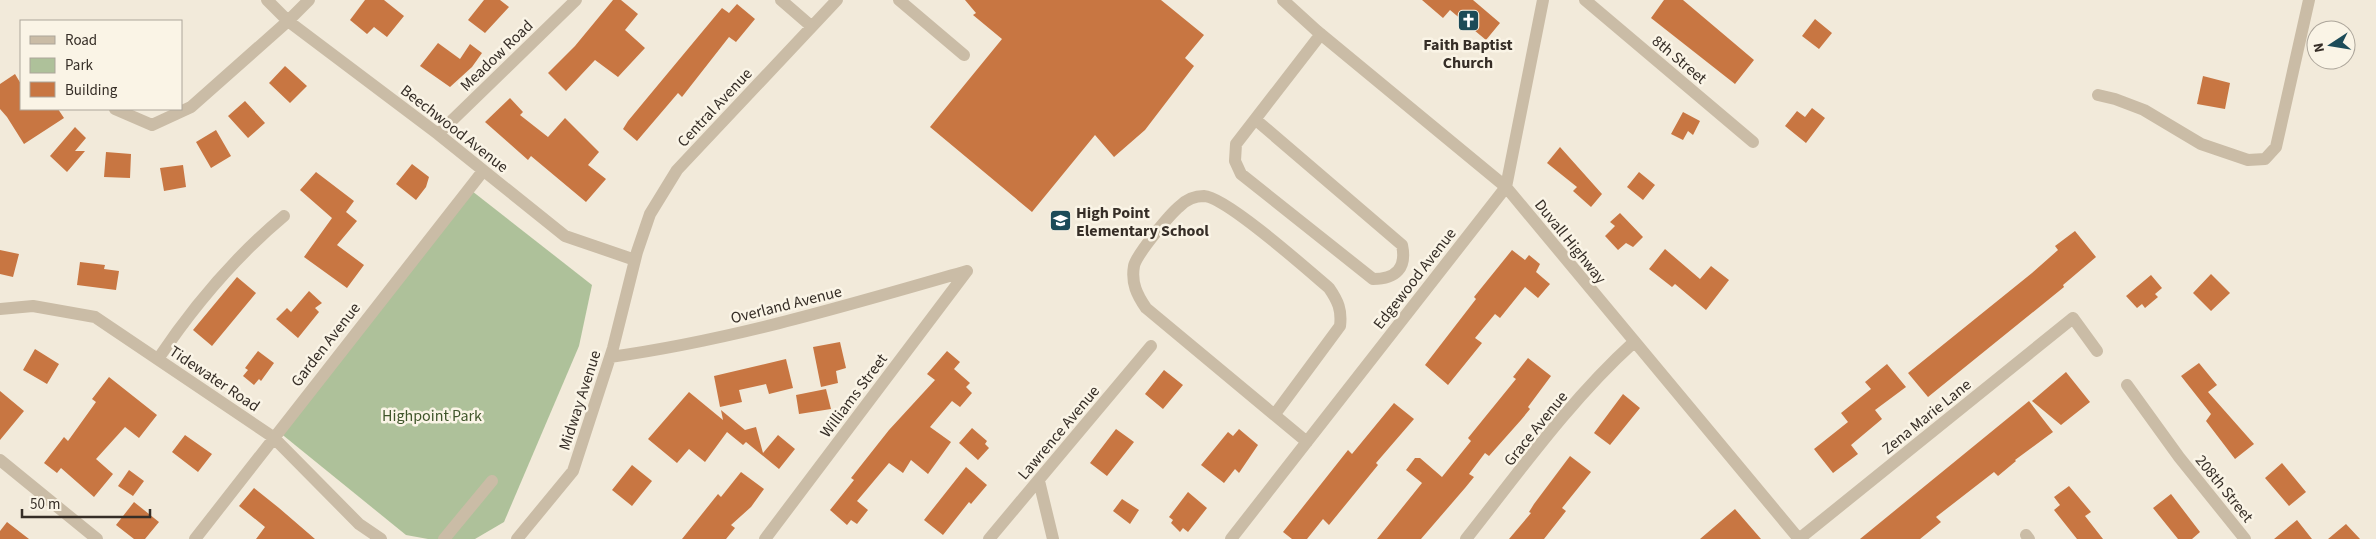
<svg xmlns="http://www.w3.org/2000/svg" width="2376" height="539" viewBox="0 0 2376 539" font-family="'Source Sans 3',sans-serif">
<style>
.green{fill:#aec19a}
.building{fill:#c87642}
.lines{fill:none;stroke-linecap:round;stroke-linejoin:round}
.minor{stroke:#cabca6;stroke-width:12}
.labels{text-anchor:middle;stroke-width:5;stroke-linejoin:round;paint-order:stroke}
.poi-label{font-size:16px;font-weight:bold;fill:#362e27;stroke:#faf4e6}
.street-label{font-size:16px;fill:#362e27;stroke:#faf4e6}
.park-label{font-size:16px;fill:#3f552a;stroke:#faf4e6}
</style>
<rect width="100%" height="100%" fill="#f2eada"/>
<!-- green -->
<path class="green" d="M472,191L592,285L579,346L504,522L475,539H428L406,535L279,432Z"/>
<!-- building -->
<path class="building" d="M365,0H384L404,16L387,37L374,27L367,34L350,20Z
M484,0H500L509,7L485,33L468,20Z
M613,0H621L638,14L625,30L645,48L618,77L595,60L566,91L548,73L575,46Z
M965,0H1161L1204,35L1185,58L1194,66L1145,130L1114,157L1095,135L1032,212L930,127L1002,39L973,15L976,13Z
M1422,0H1473L1500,23L1486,40L1450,10L1443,18Z
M1664,0H1683L1754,60L1735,84L1651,18Z
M737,4L755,19L736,42L729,37L682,97L678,93L637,141L623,129L628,121L722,8L729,13Z
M1815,19L1832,33L1819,49L1802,36Z
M438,43L460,59L470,44L482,53L472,67L450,87L420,66Z
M285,66L307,86L290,103L269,83Z
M15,74L21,84V109H58L64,118L24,144L7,117L0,109V84Z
M2203,76L2230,83L2225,109L2197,104Z
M510,98L523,112L520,115L548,137L565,118L599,152L588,165L606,179L586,202L531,156L528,160L485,122Z
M245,101L265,123L248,138L228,116Z
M1812,108L1825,118L1806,143L1785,126L1797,111L1805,117Z
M1683,112L1700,121L1693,135L1688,131L1683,140L1671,134Z
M75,127L86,138L75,151H85L67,172L50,156Z
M216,130L231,156L211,168L196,142Z
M1560,147L1602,194L1591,207L1573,191L1577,187L1547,163Z
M106,152L131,154L130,178L104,177Z
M412,164L429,177L426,187L416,200L396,184Z
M183,165L186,187L164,191L160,168Z
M316,172L354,201L346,212L357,221L337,245L364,265L347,288L304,257L332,218L300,190Z
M1639,172L1655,185L1643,200L1627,187Z
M1620,213L1643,237L1633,247L1626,243L1618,250L1605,236L1615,226L1610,222Z
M2075,231L2096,257L2063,285L2064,287L1928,397L1908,373L2032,273L2058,250L2055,246Z
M1665,249L1700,279L1711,266L1729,280L1706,310L1675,284L1672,287L1649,269Z
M0,250L19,254L13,277L0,274Z
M1512,250L1525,260L1529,255L1540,264L1536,272L1550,284L1538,298L1525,287L1500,318L1495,314L1475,338L1482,343L1448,385L1425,365L1476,299L1474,297Z
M80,262L105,265L104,269L119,271L116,290L77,285Z
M2211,274L2230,293L2211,311L2193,293Z
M2151,275L2162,288L2155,294L2158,297L2145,308L2142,304L2137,308L2126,296Z
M237,277L256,293L212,346L193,330Z
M309,291L322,303L315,308L319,312L298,338L276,319L287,308L291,312Z
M840,342L846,368L836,371L838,383L821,387L813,347Z
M35,349L59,364L47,384L23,370Z
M258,351L274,363L261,381L259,379L254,385L243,376L248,370L245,368Z
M947,351L960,362L954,369L970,383L966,387L972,393L960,407L952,401L930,427L951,442L928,474L911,460L903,473L889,463L857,501L868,510L857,524L851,520L847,525L830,510L854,480L851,478L889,430L935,380L927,374Z
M1528,358L1551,376L1528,407L1530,409L1521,420L1489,456L1485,453L1469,474L1474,477L1465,488L1421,539H1377L1422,483L1406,470L1415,458H1420L1442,477L1471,441L1468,438L1516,379L1513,377Z
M786,359L793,388L769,394L766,384L739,390L742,402L720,407L714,376Z
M2199,363L2217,385L2208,392L2254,444L2235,459L2206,421L2211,414L2181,376Z
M1887,364L1906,387L1875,410L1882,419L1851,445L1858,454L1833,473L1814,449L1848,422L1841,413L1871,389L1865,382Z
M1164,370L1183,385L1163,409L1145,394Z
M2066,372L2090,402L2061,425L2032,401Z
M109,377L157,415L139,438L125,427L96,459L113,474L94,497L61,468L57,473L44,463L64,437L68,441L96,402L92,399Z
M826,389L831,409L799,414L796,395Z
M0,391L24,411L0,440Z
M689,392L723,420L721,410L745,430L756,427L763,453L778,435L795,449L779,469L746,442L743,445L727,432L705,462L689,449L677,463L648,439Z
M1623,394L1640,408L1610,445L1594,433Z
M2029,401L2053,432L2015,460L2016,461L1998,476L1994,472L1936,517L1941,522L1920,539H1860Z
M1394,403L1414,419L1376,463L1378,465L1329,525L1323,519L1307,539H1292L1283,532L1348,450L1352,454Z
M972,428L987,441L985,444L989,448L978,460L959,443Z
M1116,429L1134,442L1107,476L1090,463Z
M1239,429L1258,445L1239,473L1235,469L1224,483L1201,465L1228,432L1233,436Z
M185,435L212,454L198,472L172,452Z
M1570,456L1591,472L1562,508L1566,511L1544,539H1509L1531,513L1529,512L1534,504Z
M2282,463L2306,492L2289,506L2265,478Z
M632,465L652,481L632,506L612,490Z
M966,467L987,485L971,504L969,502L943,535L924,520Z
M129,470L144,481L133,496L118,486Z
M741,472L764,489L751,507L731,525L735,528L726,539H682L718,494L721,497Z
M2069,486L2091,512L2085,516L2103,539H2077L2054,510L2060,505L2054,497Z
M254,488L279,508L315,539H256L265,527L239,506Z
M1188,492L1207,508L1188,532L1183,528L1180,532L1171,523L1173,520L1169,517Z
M2171,494L2200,532L2192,539H2178L2153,508Z
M1122,499L1139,510L1130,524L1113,511Z
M134,502L159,522L145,539H134L116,525Z
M1735,509L1761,539H1700Z
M2297,520L2312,539H2274Z
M7,522L29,539H0V531Z
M2346,524L2360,539H2328Z"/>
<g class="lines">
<!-- minor -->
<path class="minor" d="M267,0L288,21L438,134L565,236L635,260
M781,0L811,26
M899,0L964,55
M1283,0L1317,31L1506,187L1799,539
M1585,0L1753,142
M2098,95L2115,99L2144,110L2201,144L2248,160L2265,159L2276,147L2309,0
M115,109L152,125L191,107L288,21L309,0
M1256,120L1402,245C1407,268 1396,279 1373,279L1241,174L1235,161L1236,144L1321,34
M438,134L576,0
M0,309L33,306L95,317L273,437L359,524L381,539
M610,357C732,340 849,305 967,271
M158,359C193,307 236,256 284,216
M2127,385L2179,457L2245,539
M1275,414L1340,326C1342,310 1338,301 1329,288C1308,270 1226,197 1204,196C1195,196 1186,200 1180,206C1170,214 1136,255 1134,266C1131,283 1137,295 1146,308L1307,442
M0,460L97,539
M1039,481L1053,539
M2026,535L2029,539
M195,539L483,171
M444,539L492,481
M517,539L573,471L613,348L637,252L650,214L677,170L837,0
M765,539L967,271
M989,539L1151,346
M1231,539L1506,187L1543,0
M1466,539C1519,472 1570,400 1634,342
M1799,539L2073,318L2097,351"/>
</g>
<!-- icons -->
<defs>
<symbol id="church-square" viewBox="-11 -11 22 22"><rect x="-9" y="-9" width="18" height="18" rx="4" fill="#1c4b58" stroke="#faf4e6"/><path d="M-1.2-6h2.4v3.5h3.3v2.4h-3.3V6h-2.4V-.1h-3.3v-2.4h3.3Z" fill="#fff"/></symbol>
<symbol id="school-square" viewBox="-11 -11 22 22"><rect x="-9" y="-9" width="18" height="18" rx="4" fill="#1c4b58" stroke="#faf4e6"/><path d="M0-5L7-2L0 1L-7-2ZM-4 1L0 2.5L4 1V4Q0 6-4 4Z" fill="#fff"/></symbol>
</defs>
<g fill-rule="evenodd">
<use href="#church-square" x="1456" y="8" width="25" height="25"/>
<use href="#school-square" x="1048" y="208" width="25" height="25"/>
</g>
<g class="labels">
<!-- poi labels -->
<g class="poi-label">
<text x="1468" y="50">Faith Baptist<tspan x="1468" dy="18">Church</tspan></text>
<text x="1076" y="218" text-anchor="start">High Point<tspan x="1076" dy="18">Elementary School</tspan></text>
</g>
<!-- street labels -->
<g class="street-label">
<text transform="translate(496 55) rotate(-44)" y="6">Meadow Road</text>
<text transform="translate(1680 59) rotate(40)" y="6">8th Street</text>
<text transform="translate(714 107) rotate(-47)" y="6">Central Avenue</text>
<text transform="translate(455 128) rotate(38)" y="6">Beechwood Avenue</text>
<text transform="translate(1571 241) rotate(51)" y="6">Duvall Highway</text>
<text transform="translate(1414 278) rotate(-52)" y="6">Edgewood Avenue</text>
<text transform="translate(786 304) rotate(-14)" y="6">Overland Avenue</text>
<text transform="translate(325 344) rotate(-52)" y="6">Garden Avenue</text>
<text transform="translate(215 378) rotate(34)" y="6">Tidewater Road</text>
<text transform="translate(853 395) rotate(-53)" y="6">Williams Street</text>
<text transform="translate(579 400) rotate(-72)" y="6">Midway Avenue</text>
<text transform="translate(1926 416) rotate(-39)" y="6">Zena Marie Lane</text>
<text transform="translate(1535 428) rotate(-51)" y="6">Grace Avenue</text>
<text transform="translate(1058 432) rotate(-50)" y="6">Lawrence Avenue</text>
<text transform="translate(2225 488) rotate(51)" y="6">208th Street</text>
</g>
<!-- park labels -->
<g class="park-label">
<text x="432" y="421">Highpoint Park</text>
</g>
</g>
<!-- legend -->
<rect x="20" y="20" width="162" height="90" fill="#faf4e6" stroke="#aca59a"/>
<rect x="30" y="36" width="25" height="8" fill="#cabca6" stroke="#aca59a"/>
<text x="65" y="45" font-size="15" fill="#362e27">Road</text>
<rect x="30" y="58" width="25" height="15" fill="#aec19a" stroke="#aca59a"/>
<text x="65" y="70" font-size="15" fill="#362e27">Park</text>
<rect x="30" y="82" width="25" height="15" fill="#c87642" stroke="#aca59a"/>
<text x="65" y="95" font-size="15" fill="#362e27">Building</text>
<!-- north arrow -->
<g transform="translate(2331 45) rotate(258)"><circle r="24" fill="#faf4e6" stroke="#aca59a"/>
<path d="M0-4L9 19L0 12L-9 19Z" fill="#1c4b58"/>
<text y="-8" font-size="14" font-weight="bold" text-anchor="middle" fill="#362e27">N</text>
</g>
<!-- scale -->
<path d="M22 509v8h128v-8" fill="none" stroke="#362e27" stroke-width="2.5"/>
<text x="30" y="509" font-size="15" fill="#362e27" stroke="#faf4e6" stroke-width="4" paint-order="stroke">50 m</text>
</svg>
